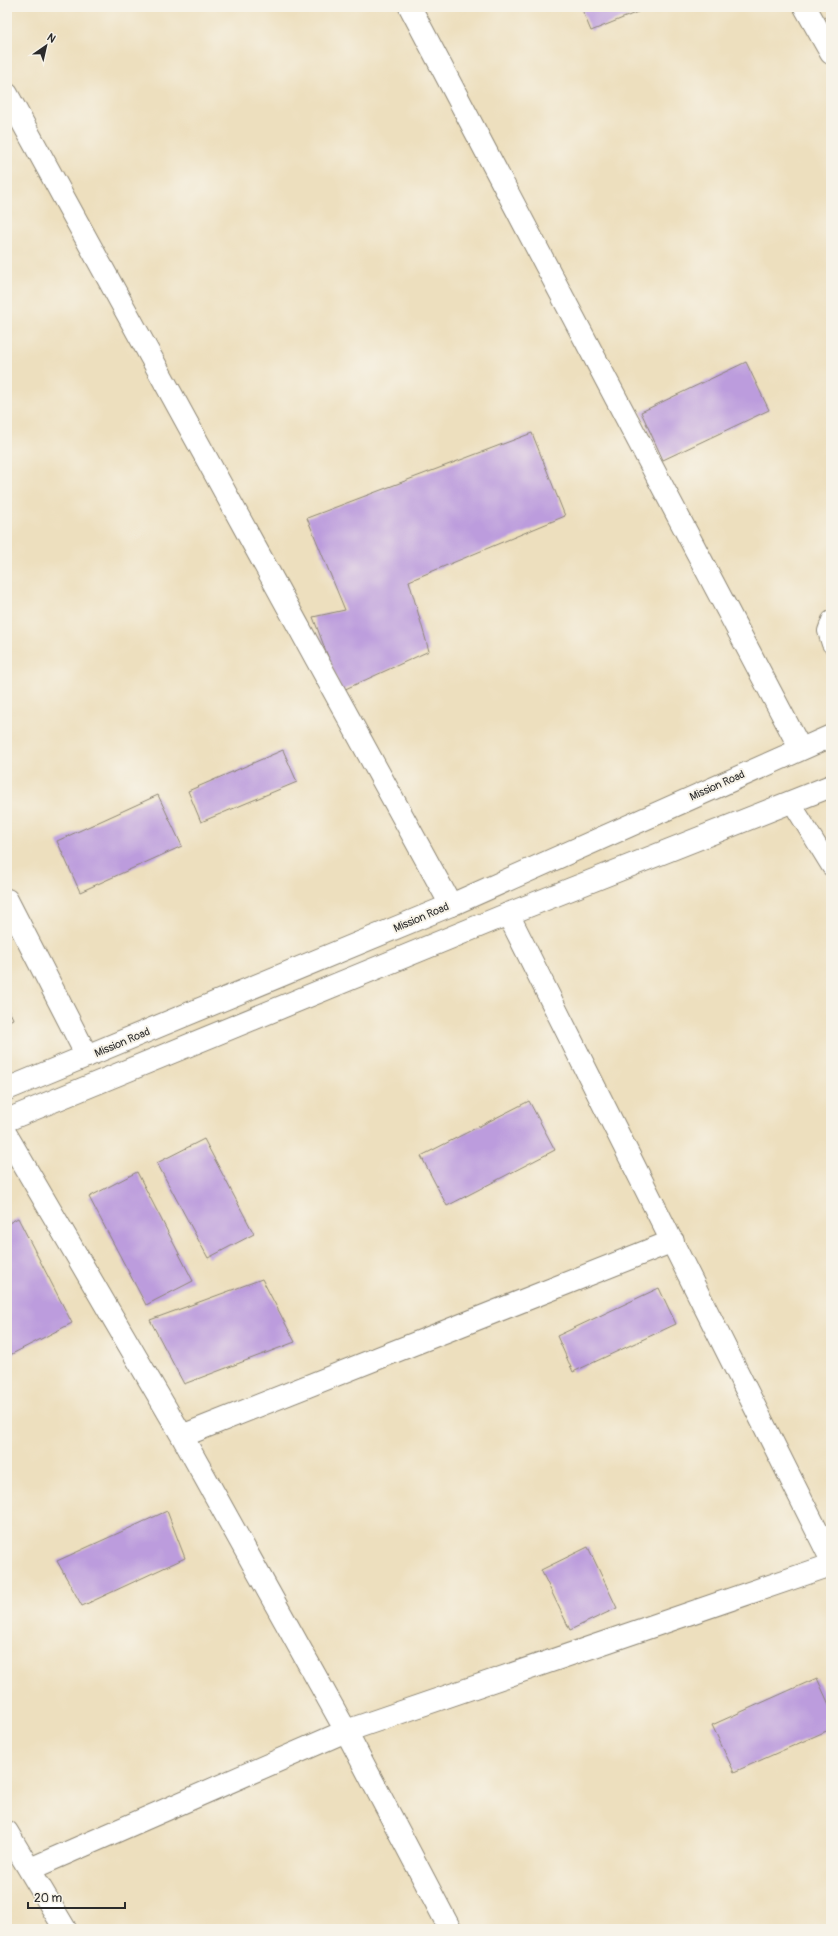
<svg xmlns="http://www.w3.org/2000/svg" width="838" height="1936" viewBox="0 0 838 1936" font-family="Pangolin,sans-serif">
<style>
.building{fill:#bc9cdd}
.lines{fill:none;stroke-linecap:round;stroke-linejoin:round}
.service-casing{stroke:#8c8574;stroke-width:20}
.minor-casing{stroke:#8c8574;stroke-width:24}
.tertiary-casing{stroke:#8c8574;stroke-width:24}
.service{stroke:#fff;stroke-width:18}
.minor{stroke:#fff;stroke-width:22}
.tertiary{stroke:#fff;stroke-width:22}
.labels{text-anchor:middle;stroke-width:4;stroke-linejoin:round;paint-order:stroke}
.street-label{font-size:11px;fill:#2b2b2b;stroke:#f7f3e8}
</style>
<rect width="100%" height="100%" fill="#f7f3e8"/>
<filter id="ink" filterUnits="userSpaceOnUse"><feTurbulence type="fractalNoise" baseFrequency=".025" numOctaves="2"/><feDisplacementMap in="SourceGraphic" scale="8" xChannelSelector="R" yChannelSelector="G"/><feConvolveMatrix kernelMatrix="1 2 1 2 8 2 1 2 1" color-interpolation-filters="sRGB"/></filter>
<filter id="wash" filterUnits="userSpaceOnUse"><feTurbulence type="fractalNoise" baseFrequency=".012" numOctaves="4" result="noise"/><feDisplacementMap in="SourceGraphic" scale="16" xChannelSelector="R" yChannelSelector="G"/><feGaussianBlur stdDeviation="0.9" result="paint"/><feColorMatrix in="noise" values="0 0 0 0 0 0 0 0 0 0 0 0 0 0 0 0 0 1.4 0 .05"/><feComposite in="paint" operator="in"/></filter>
<g filter="url(#wash)">
<rect width="100%" height="100%" fill="#eddfbe"/>
<g id="blocks">
<!-- building -->
<path class="building" d="M581,7H650L591,31Z
M746,362L769,410L663,460L641,412Z
M532,433L565,516L409,581L429,651L341,691L313,617L345,610L307,518Z
M283,750L297,782L201,822L188,791Z
M158,795L182,846L80,892L57,841Z
M7,1005L13,1019L7,1022Z
M529,1101L555,1150L447,1206L421,1156Z
M204,1139L254,1234L208,1258L157,1163Z
M137,1172L193,1281L146,1305L89,1197Z
M18,1218L72,1323L8,1356L7,1224Z
M262,1279L295,1342L184,1384L150,1320Z
M659,1288L676,1324L573,1372L557,1336Z
M167,1511L185,1558L82,1606L57,1561Z
M588,1547L617,1608L570,1630L541,1570Z
M817,1678L831,1709V1729L734,1772L712,1725Z"/>
</g>
</g>
<g filter="url(#ink)">
<use href="#blocks" fill-opacity="0" stroke="#8c8574" stroke-width="1"/>
<g class="lines">
<defs>
<path id="service" d="M831,620L827,631L831,644
M791,802L831,867"/>
<path id="minor" d="M410,7L800,748
M805,7L831,53
M7,94L451,905
M7,900L87,1056
M508,914L831,1559
M7,1136L182,1436L346,1731L450,1929
M182,1436L673,1241
M7,1832L65,1929
M30,1869L346,1731L831,1565"/>
<path id="tertiary" d="M7,1089L451,905L831,736
M7,1120L508,914L831,786"/>
</defs>
<!-- service casing -->
<use href="#service" class="service-casing"/>
<!-- minor casing -->
<use href="#minor" class="minor-casing"/>
<!-- tertiary casing -->
<use href="#tertiary" class="tertiary-casing"/>
<!-- service -->
<use href="#service" class="service"/>
<!-- minor -->
<use href="#minor" class="minor"/>
<!-- tertiary -->
<use href="#tertiary" class="tertiary"/>
</g>
</g>
<g class="labels">
<!-- street labels -->
<g class="street-label">
<text transform="translate(717 785) rotate(-24)" y="4">Mission Road</text>
<text transform="translate(421 917) rotate(-23)" y="4">Mission Road</text>
<text transform="translate(122 1042) rotate(-23)" y="4">Mission Road</text>
</g>
</g>
<!-- margin -->
<rect width="838" height="1936" fill="none" stroke="#f7f3e8" stroke-width="24"/>
<!-- north arrow -->
<g transform="translate(46 46) rotate(34)" stroke="#f7f3e8" stroke-width="3" paint-order="stroke">
<path d="M0-3L7 15L0 10L-7 15Z" fill="#2b2b2b"/>
<text y="-6" font-size="11" font-weight="bold" text-anchor="middle" fill="#2b2b2b">N</text>
</g>
<!-- scale -->
<path d="M28 1902v6h97v-6" fill="none" stroke="#2b2b2b" stroke-width="2"/>
<text x="34" y="1902" font-size="12" fill="#2b2b2b" stroke="#f7f3e8" stroke-width="3" paint-order="stroke">20 m</text>
</svg>
